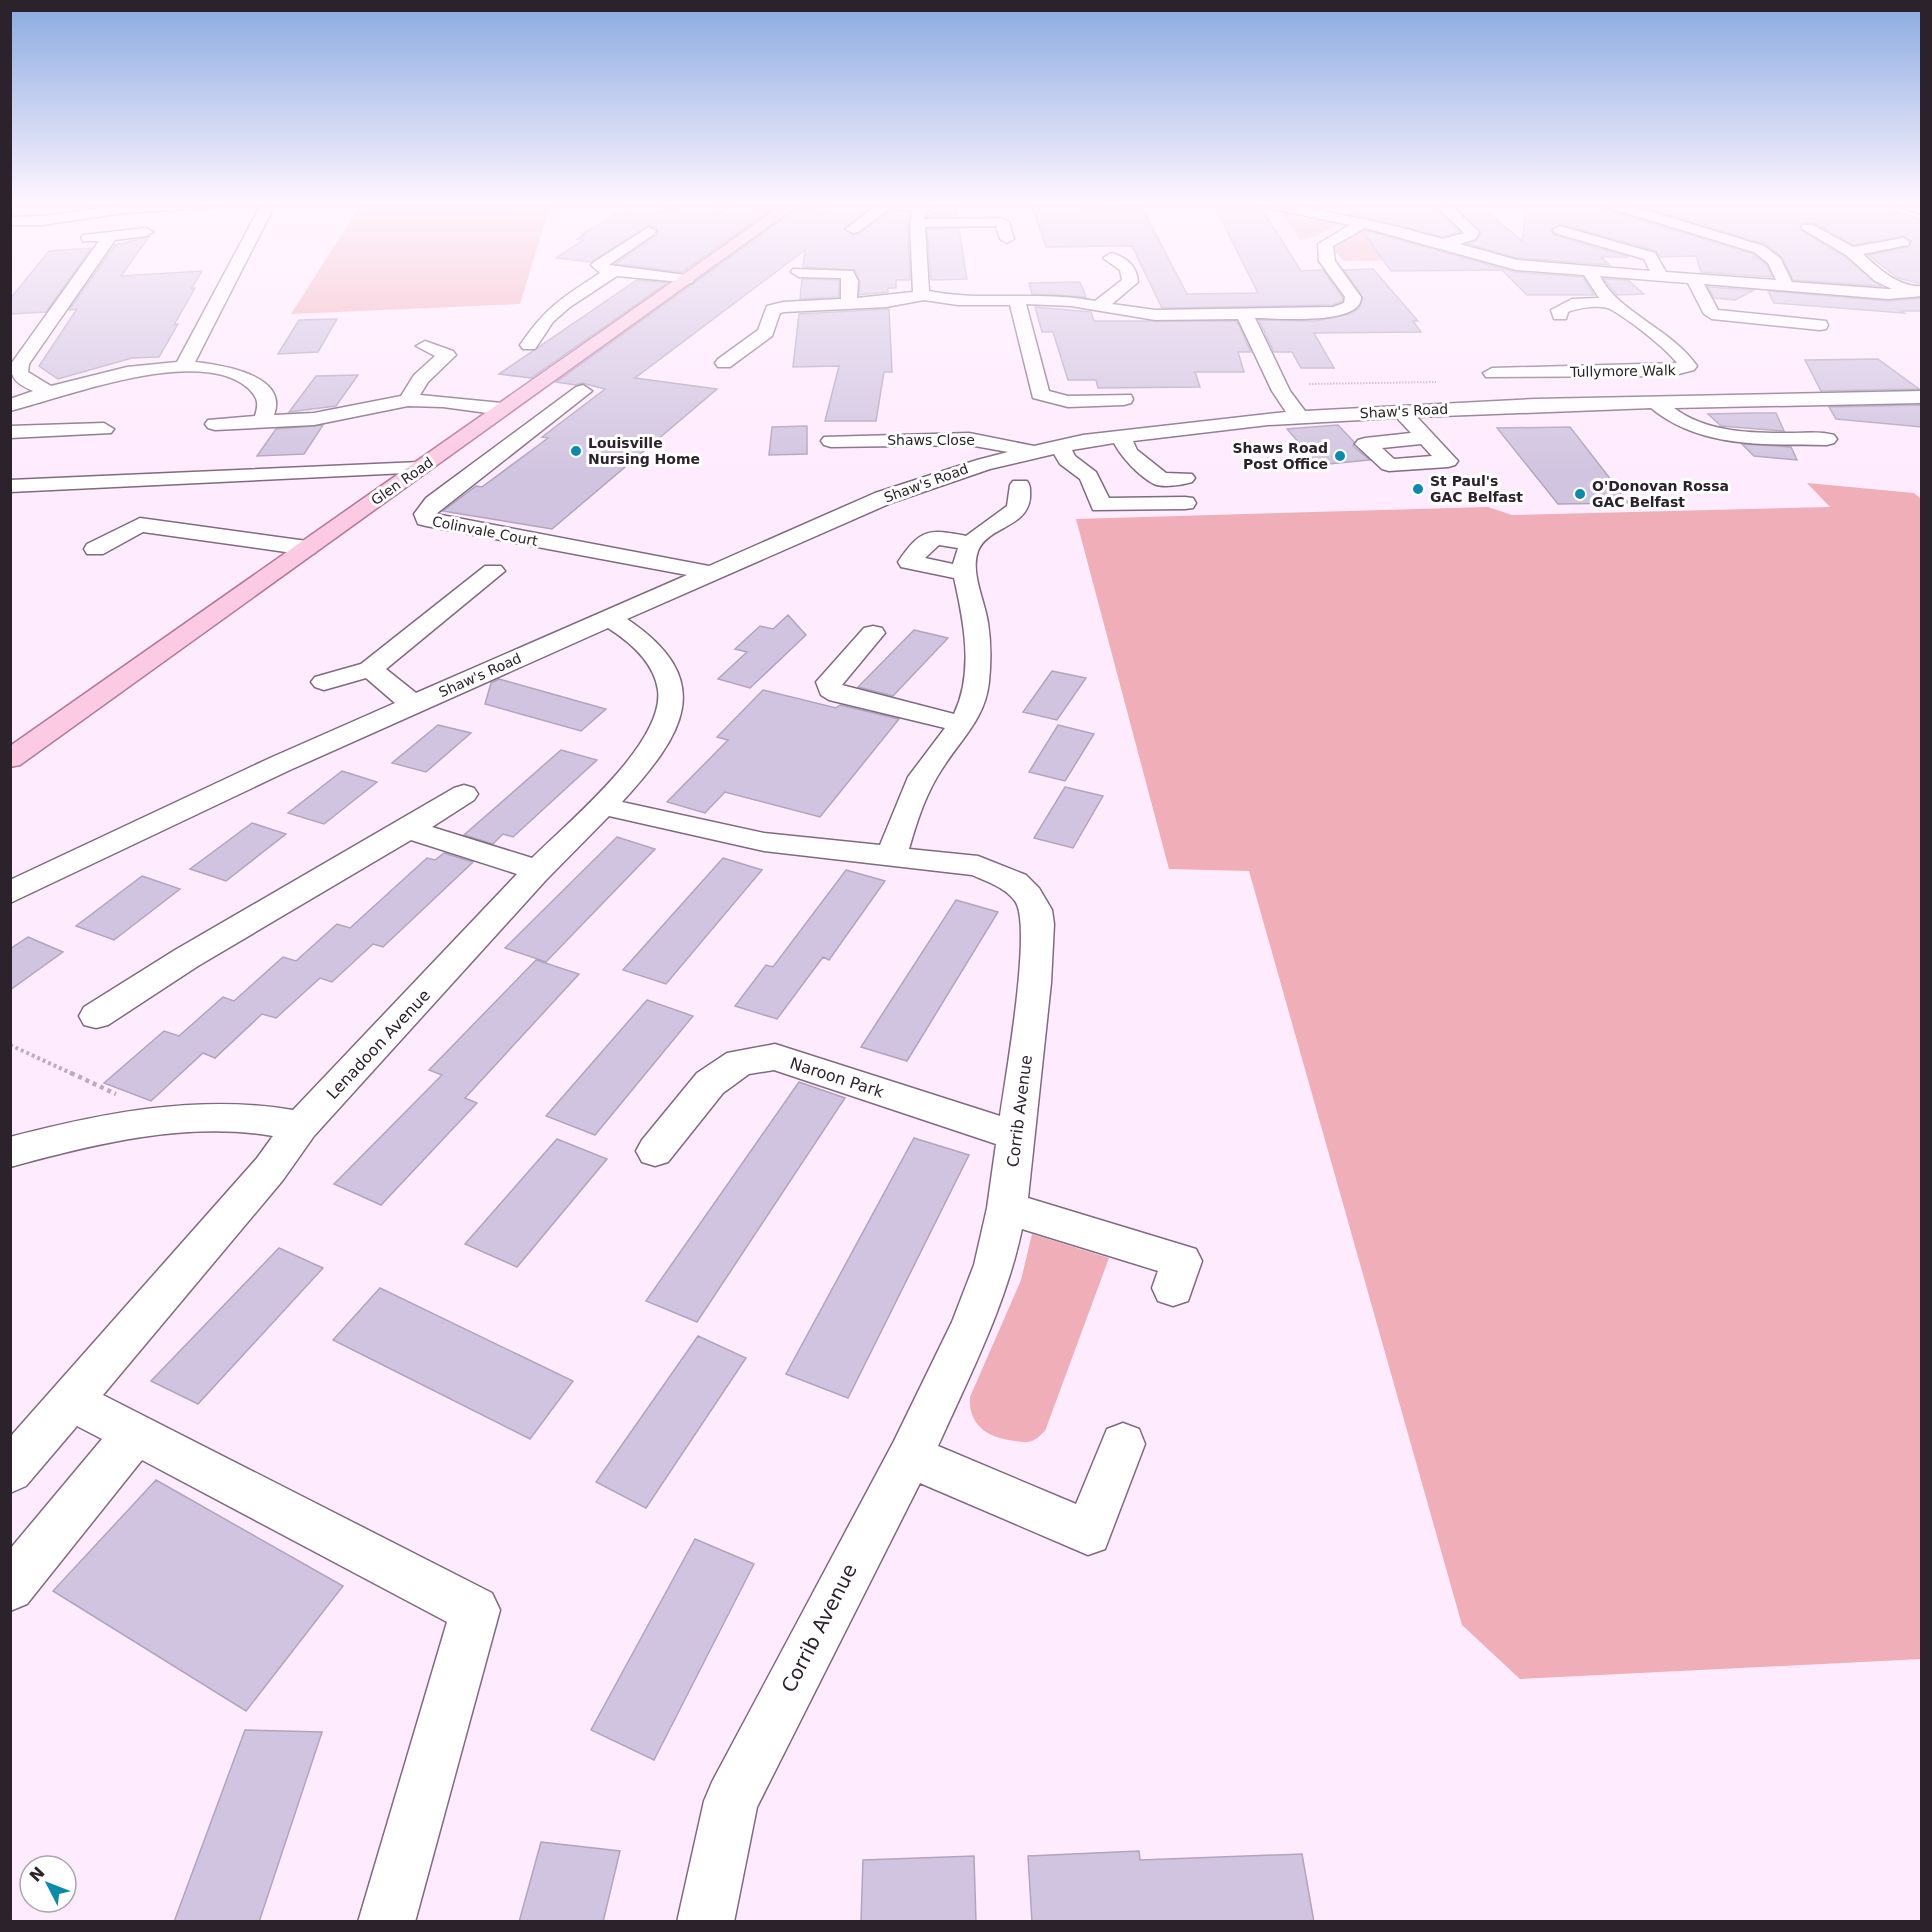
<svg xmlns="http://www.w3.org/2000/svg" width="1932" height="1932" viewBox="0 0 1932 1932" font-family="'DejaVu Sans',sans-serif">
<style>
.green{fill:#efaeb8}
.building{fill:#d1c4e0;stroke:#b1a4bf;stroke-width:1.5}
.lines{fill:none;stroke-linecap:round;stroke-linejoin:round}
.minor-casing{stroke:#806a7f;stroke-width:3}
.major-casing{stroke:#b27896;stroke-width:3}
.path-far3{stroke:#bdacbc;stroke-width:1.5;stroke-dasharray:1.5 1.5;stroke-linecap:butt}
.path-far2{stroke:#bdacbc;stroke-width:2;stroke-dasharray:1.5 1.5;stroke-linecap:butt}
.path-far1{stroke:#bdacbc;stroke-width:4;stroke-dasharray:3 3;stroke-linecap:butt}
.path{stroke:#bdacbc;stroke-width:4.5;stroke-dasharray:4 4;stroke-linecap:butt}
.minor{fill:#fff;fill-rule:evenodd}
.major{fill:#fccae3;fill-rule:evenodd}
.poi-dot{fill:#0b8bac;stroke:#fff;stroke-width:2}
.labels{text-anchor:middle;stroke-width:6;stroke-linejoin:round;paint-order:stroke}
.far-street-label{font-size:14px;fill:#2b222b;stroke:#fff}
.far-poi-label{font-size:14px;font-weight:bold;fill:#2b222b;stroke:#fff;text-anchor:start}
.street-label{font-size:16px;fill:#2b222b;stroke:#fff}
.near-street-label{font-size:20px;fill:#2b222b;stroke:#fff}
</style>
<rect width="100%" height="100%" fill="#ffebfe"/>
<!-- green -->
<path class="green" d="M402,203H551L520,304L291,314L361,204Z
M1283,213L1330,219L1339,224L1315,237L1300,240Z
M1373,228L1421,241V244L1466,259L1344,261L1336,253L1334,244L1358,229Z
M1807,483L1914,493L1921,499V1659L1520,1679L1462,1625L1249,871L1169,869L1076,519L1488,507L1512,515L1830,507Z
M1032,1234L1109,1258L1045,1431C1041,1434 1038,1438 1034,1440C1029,1443 1021,1442 1015,1441C989,1438 968,1426 970,1397L1021,1280Z"/>
<!-- building -->
<path class="building" d="M703,203L727,215L744,203L777,206L682,272L615,264L656,235L658,230L650,225L591,262L556,258L583,240L577,239L586,234H582L629,207L649,205L656,213Z
M1078,203L1081,209L1142,208L1187,294L1258,293L1216,209H1262L1301,271L1323,270L1343,298L1342,301L1333,305L1162,308L1132,246L1046,247L1031,204Z
M1342,203H1431L1460,232L1443,237L1350,214Z
M1451,203H1477L1522,241L1527,203H1599L1602,208L1753,254L1766,264L1772,277L1701,272L1696,256L1660,257L1656,251L1561,224L1551,229L1554,235L1629,257H1601L1610,265L1517,258L1468,244L1477,240L1481,232Z
M1629,203H1875L1922,220V284L1898,278L1868,255L1908,247L1912,241L1904,236L1853,245L1814,223H1803L1800,230L1845,257L1881,286L1793,280L1782,257L1765,244Z
M955,205L957,216L927,217L941,206Z
M837,207H872L844,228L853,235L859,234L891,210L910,212L908,223L910,280H896V288H888V292L859,295L860,281L855,270L803,267L805,250L635,378L717,389L552,529L443,511L476,486L482,487L548,438L542,437L605,389L582,383L576,385L556,382L798,208L833,211Z
M927,229H959L967,279L931,280Z
M1365,230L1515,272L1583,277L1594,295H1527L1502,270L1391,271L1363,232Z
M149,237L121,276L202,271L191,289L195,288L174,325L178,324L159,357L132,358L58,379L39,366L77,309L69,310L115,245Z
M91,248L46,312L10,314V299L49,251Z
M1373,269L1418,321H1413L1421,332L1314,333L1334,368H1301L1292,352H1274L1259,320L1316,321L1349,314L1359,308L1363,298L1344,270Z
M802,279L839,280V297L800,299Z
M1604,279L1628,280L1644,294L1617,295Z
M637,280L667,283L531,378L499,374Z
M1080,282L1086,297L1032,294L1029,283Z
M1708,287L1754,290L1735,300L1714,298Z
M1768,291L1888,301L1922,298V311H1901L1904,313L1774,303Z
M1035,307L1091,312L1094,321H1237L1251,352H1238L1244,372H1195L1200,387L1098,388L1096,380H1068L1053,332H1042Z
M889,309L892,372H884L876,421H825L839,366L793,367L799,314Z
M337,319L318,352L278,354L299,320Z
M1878,359L1919,389L1821,391L1805,360Z
M358,375L336,406L289,412L316,376Z
M1922,405V427L1836,419L1829,407Z
M1751,413H1776L1784,431L1721,426L1708,414Z
M323,425L304,454L257,456L276,429Z
M1338,425L1354,442L1353,446L1370,460L1318,465L1287,429Z
M807,426V454L769,455L772,427Z
M1570,427L1629,503L1558,504L1497,428Z
M1742,444L1791,447L1797,460L1754,456Z
M788,615L806,635L750,688L718,679L747,652L735,649L760,626L773,629Z
M914,630L948,638L893,696L858,687Z
M1052,671L1086,678L1057,720L1023,712Z
M499,679L563,697L606,709L581,731L485,704L491,683Z
M763,690L836,708L840,705L899,719L820,817L725,792L705,813L667,802L728,740L717,737Z
M438,725L471,733L426,772L392,763Z
M1058,725L1094,734L1065,781L1029,772Z
M561,750L597,760L513,837L503,834L493,844L464,835Z
M342,771L377,782L324,824L288,813Z
M1065,787L1103,796L1073,848L1034,838Z
M252,823L286,834L226,881L190,869Z
M617,837L655,849L546,962L505,948Z
M444,853L473,862L383,947L373,944L332,982L320,978L276,1018L262,1014L215,1058L203,1053L151,1101L104,1083L164,1031L179,1036L223,997L234,1001L283,957L296,961L337,924L350,928L427,858L435,860Z
M723,858L762,870L666,984L623,970Z
M846,870L885,881L829,960L823,957L777,1019L735,1006L766,965L773,967Z
M142,876L180,889L114,940L76,926Z
M956,900L998,912L907,1061L861,1047Z
M28,937L63,952L10,990V949Z
M536,960L579,974L465,1098L477,1103L381,1205L334,1184L442,1075L429,1070Z
M647,1000L693,1016L595,1135L546,1116Z
M799,1082L845,1098L697,1322L646,1301Z
M914,1138L969,1155L848,1398L786,1374Z
M557,1139L607,1159L517,1267L465,1244Z
M279,1248L323,1268L198,1404L151,1381Z
M380,1288L523,1357L573,1381L530,1439L333,1340Z
M698,1336L746,1358L646,1508L596,1482Z
M156,1480L343,1586L246,1711L53,1591Z
M695,1539L754,1564L654,1760L591,1730Z
M245,1730L322,1732L259,1922H174Z
M541,1842L620,1851L603,1922H519Z
M1139,1851L1140,1860L1302,1854L1314,1922H1032L1028,1856Z
M974,1856L976,1922H861L863,1860Z"/>
<g class="lines">
<defs>
<path id="minor" d="M139,203H223L216,207L124,213L42,225H10V217L42,216Z
M262,203H276L195,362C222,365 289,375 274,415L314,413L401,396L414,375L435,356L416,346L425,341L453,351L456,355L428,382L420,395L502,403L509,405L512,409L509,413L502,415L443,407L408,406L314,425L215,430L208,428L205,424L208,420L255,416C259,403 258,398 248,388C198,345 66,397 10,411V399L33,391C20,385 10,380 11,364L99,241H83L81,238L83,235L146,228L153,232L146,236L115,240L29,364L28,372L51,386L127,367L177,362Z
M664,203H683L675,208H665Z
M880,203H941L926,212L924,219L1002,218L1009,222L1014,239L1007,243L1000,239L996,226L925,227L929,291C984,302 1040,290 1095,301L1122,280L1120,270L1103,258L1111,253C1126,257 1137,266 1138,282L1112,304L1155,310L1333,307L1344,303L1345,297L1319,261L1318,244L1350,225L1264,207L1257,203H1284L1391,225L1443,239L1464,233L1433,203H1448L1479,232L1475,239L1460,244L1517,260L1650,271L1644,259L1555,233L1553,230L1560,226L1655,253L1666,272L1776,280L1768,263L1754,252L1603,206L1601,203H1622L1764,246L1780,258L1792,282L1888,289H1892L1875,281L1846,255L1801,228L1803,225H1813L1853,247L1903,238L1910,242L1908,245L1863,254C1878,268 1899,288 1922,286V296L1888,299L1704,284L1718,310L1826,321L1828,325L1826,329L1820,330L1712,319L1704,314L1688,283L1600,276C1617,312 1672,329 1697,366L1694,370L1671,376L1486,377L1483,373L1492,368L1677,363C1666,348 1627,318 1610,309C1601,304 1577,308 1568,312L1566,319H1554L1551,310L1572,299L1599,298L1584,275L1516,270L1365,228L1333,246L1335,261L1361,297C1362,326 1276,318 1255,318L1290,391L1305,411L1536,399L1922,391V403L1674,408C1707,433 1752,433 1792,433C1806,433 1820,431 1834,435L1837,439L1834,443L1827,445C1766,444 1701,449 1651,408L1417,417L1458,461L1455,465L1448,467L1389,471L1382,469L1355,444L1358,440L1365,438L1411,433L1397,418L1268,425L1133,441L1137,450L1166,473L1192,474L1195,478L1192,482C1182,485 1164,488 1154,484C1139,476 1122,458 1114,443L1072,450L1075,456L1096,472L1109,498L1185,497L1193,498L1196,503L1193,508L1185,509L1093,510L1080,479L1060,464L1054,454L990,469L891,503L627,619C719,681 683,735 622,802L764,833L880,845L908,777L945,728L829,700L821,695L816,682L864,628L873,626L882,628L885,633L842,685L954,714C974,672 964,622 954,578L901,567L898,562C921,528 929,529 966,536L1007,506L1010,485L1013,481H1027C1031,486 1030,491 1030,498C1027,528 988,526 978,551C970,573 985,601 988,623C991,642 991,662 989,682C985,719 961,739 942,769C926,793 917,821 909,849L978,856L1026,875L1039,888L1052,910L1054,924L1051,983L1028,1198L1196,1249L1202,1261L1188,1301L1173,1306L1158,1301L1152,1288L1158,1271L1022,1229C1006,1305 970,1375 938,1446L1076,1504L1107,1429L1123,1423L1139,1429L1145,1444L1105,1549L1088,1555L920,1483L757,1807L734,1922H677L704,1801L712,1782L894,1441L952,1322L974,1265L987,1208L996,1144L774,1070L749,1074L723,1093L668,1162L655,1166L642,1162L636,1151L642,1140L697,1073L727,1053L775,1044L1000,1116C1005,1079 1033,925 1015,901C1005,887 987,882 972,875L764,851L609,816L546,880L314,1136L283,1180L103,1395L492,1593L500,1610L415,1922H358L447,1622L142,1460L27,1604L10,1611V1549L102,1439L77,1426L26,1486L10,1493V1437L257,1158L273,1136C186,1121 94,1144 10,1167V1137C103,1113 197,1094 293,1110L517,874L411,840L198,966L108,1025L96,1028L84,1025L79,1016L84,1007L175,950L454,788L464,785L474,788L478,794L474,800L432,827L532,858C568,822 665,743 658,690C654,662 630,642 608,628L290,770L10,903V880L270,758L395,703L366,678L324,690L315,687L311,682L315,677L361,664L485,566H501L505,571L386,669L416,693L687,575L426,526L418,524L414,514L426,498L576,387L583,385L592,391L436,514L709,566L875,493L977,460L1008,452L969,445L831,447L824,445L821,441L824,437L969,433L1034,446L1083,435L1286,412L1272,391L1238,319L1155,320L1071,306L1026,304L1049,391L1068,396L1131,395L1133,399L1131,403L1124,405L1068,407L1033,398L1010,305H958L924,300L886,307L784,312L780,313L772,336L730,367H718L715,363L718,359L758,330L767,306L783,302L841,299V278L799,277L791,272L793,269L853,271L858,281L857,298L913,292L910,223L913,210L890,208L858,232L853,233L846,229ZM1421,444L1432,456L1394,459L1382,448ZM939,545L958,548L953,564L925,558Z
M1895,203L1922,205V214L1897,206Z
M649,227L656,231L654,234L609,265L686,275L692,277L694,280L692,283L617,276L570,307L553,322L535,349H523L520,345C546,307 563,297 600,273L591,265L594,262Z
M104,423L114,429L111,433L10,438V426Z
M420,462L427,464L430,468L427,472L10,492V480Z
M140,518L307,541L315,543L318,548L315,553L307,555L143,532L103,554H87L84,549L87,544Z"/>
<path id="major" d="M785,203H801L20,765L10,767V746Z"/>
</defs>
<!-- minor casing -->
<use href="#minor" class="minor-casing"/>
<!-- major casing -->
<use href="#major" class="major-casing"/>
<!-- path-far3 -->
<path class="path-far3" d="M819,209L828,203"/>
<!-- path-far2 -->
<path class="path-far2" d="M1309,384L1436,382"/>
<!-- path-far1 -->
<path class="path-far1" d="M10,1045L75,1075"/>
<!-- path -->
<path class="path" d="M71,1073L116,1094"/>
<!-- minor -->
<use href="#minor" class="minor"/>
<!-- major -->
<use href="#major" class="major"/>
</g>
<!-- sky -->
<linearGradient id="sky" x2="0" y2="1"><stop stop-color="#89a9e0"/><stop offset="0.43" stop-color="#fff6ff"/><stop offset="1" stop-color="#fff6ff" stop-opacity="0"/></linearGradient>
<rect width="1932" height="473" fill="url(#sky)"/>
<!-- markers -->
<g class="poi-dot">
<circle cx="576" cy="451" r="6"/>
<circle cx="1340" cy="456" r="6"/>
<circle cx="1418" cy="489" r="6"/>
<circle cx="1580" cy="494" r="6"/>
</g>
<g class="labels">
<!-- far-street labels -->
<g class="far-street-label">
<text transform="translate(1623 371) rotate(-1)" y="5">Tullymore Walk</text>
<text transform="translate(1404 411) rotate(-3)" y="5">Shaw's Road</text>
<text x="931" y="445">Shaws Close</text>
<text transform="translate(402 481) rotate(-35)" y="5">Glen Road</text>
<text transform="translate(926 483) rotate(-20)" y="5">Shaw's Road</text>
<text transform="translate(485 531) rotate(11)" y="5">Colinvale Court</text>
<text transform="translate(480 675) rotate(-24)" y="5">Shaw's Road</text>
</g>
<!-- far-poi labels -->
<g class="far-poi-label">
<text x="588" y="448">Louisville<tspan x="588" dy="16">Nursing Home</tspan></text>
<text x="1328" y="453" text-anchor="end">Shaws Road<tspan x="1328" dy="16">Post Office</tspan></text>
<text x="1430" y="486">St Paul's<tspan x="1430" dy="16">GAC Belfast</tspan></text>
<text x="1592" y="491">O'Donovan Rossa<tspan x="1592" dy="16">GAC Belfast</tspan></text>
</g>
<!-- street labels -->
<g class="street-label">
<text transform="translate(378 1044) rotate(-47)" y="6">Lenadoon Avenue</text>
<text transform="translate(837 1077) rotate(18)" y="6">Naroon Park</text>
<text transform="translate(1019 1111) rotate(-83)" y="6">Corrib Avenue</text>
</g>
<!-- near-street labels -->
<g class="near-street-label">
<text transform="translate(819 1628) rotate(-63)" y="7">Corrib Avenue</text>
</g>
</g>
<!-- border -->
<rect width="1932" height="1932" fill="none" stroke="#2b222b" stroke-width="24"/>
<!-- north arrow -->
<g transform="translate(48 1884) rotate(312)"><circle r="28" fill="#ffffff" stroke="#aaa7aa" stroke-width="1.5"/>
<path d="M0-4.5L10 22L0 15L-10 22Z" fill="#0b8bac"/>
<text y="-9" font-size="16" font-weight="bold" text-anchor="middle" fill="#2b222b">N</text>
</g>
</svg>
